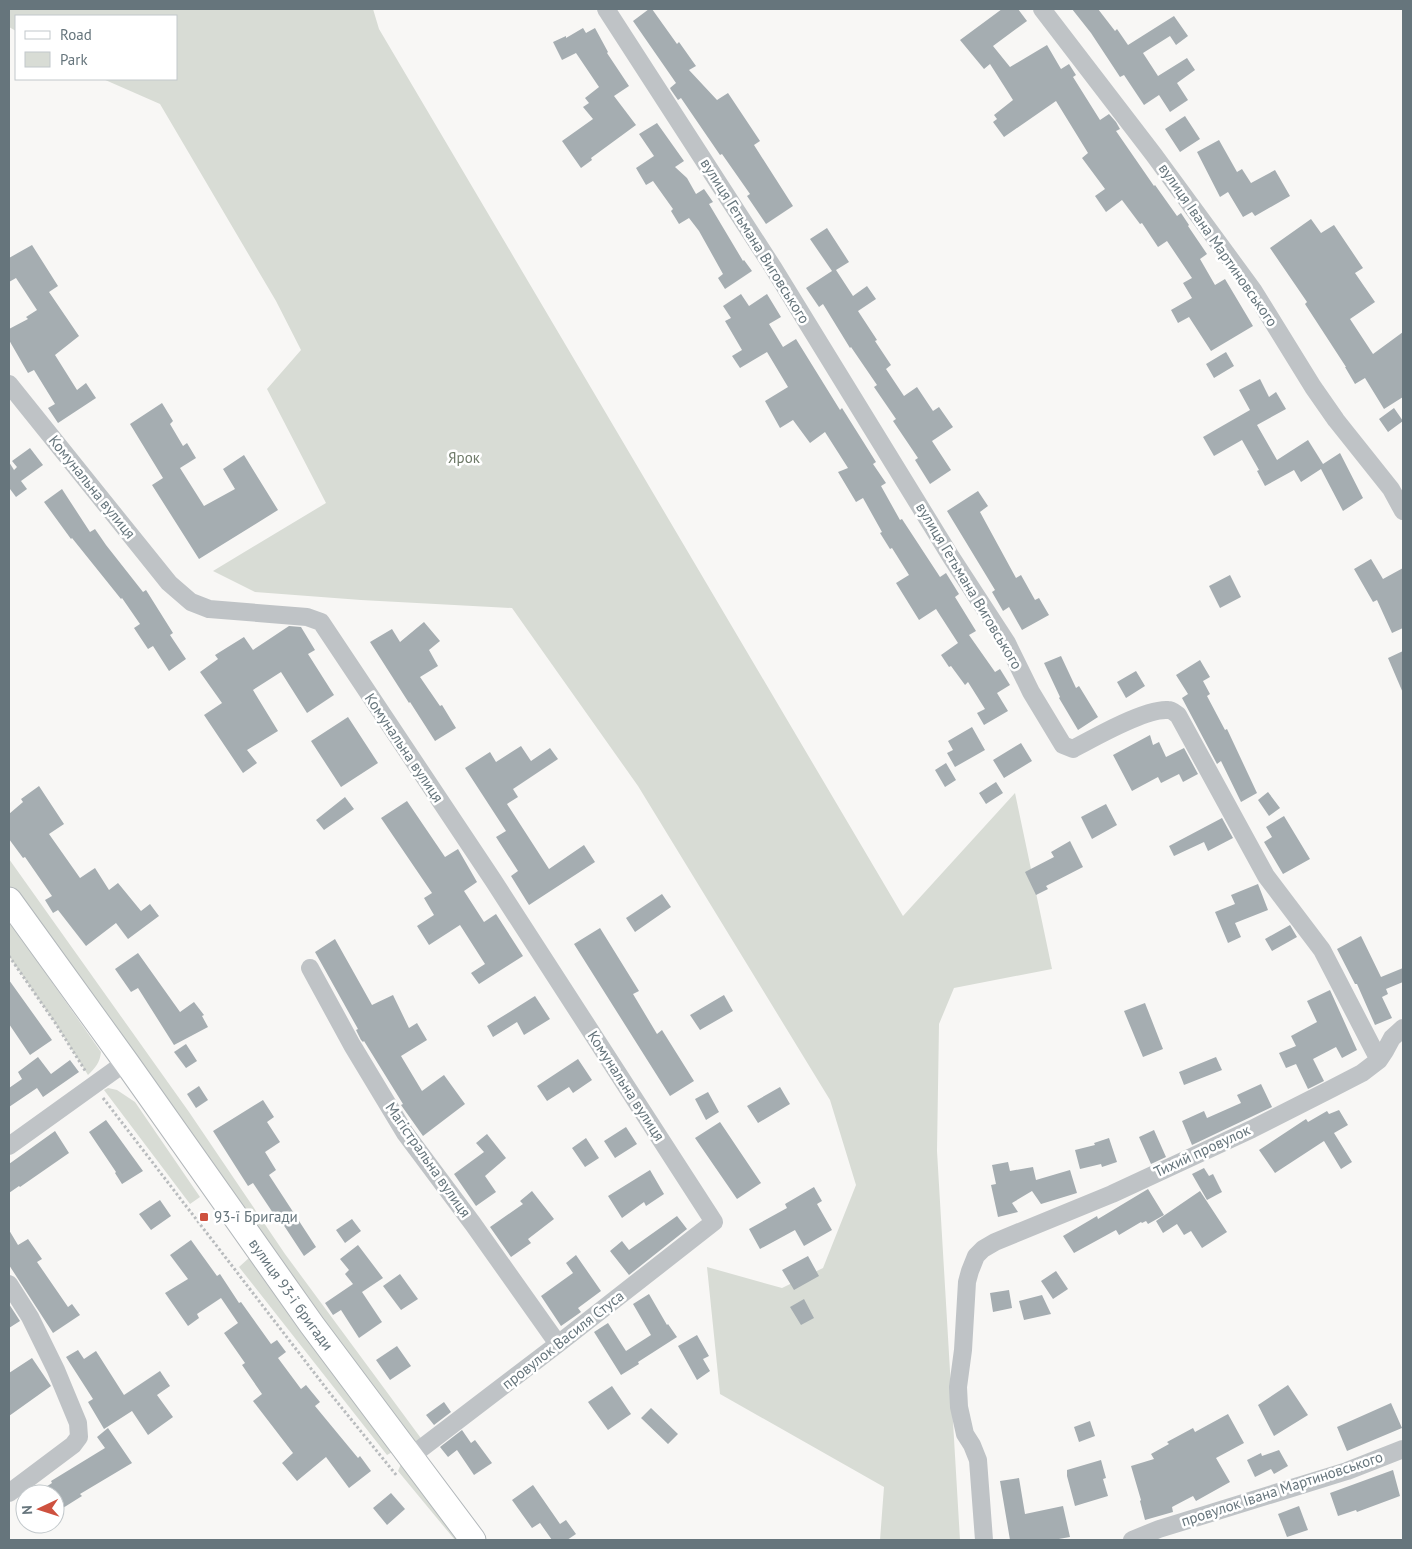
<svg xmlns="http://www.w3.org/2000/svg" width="1412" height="1549" viewBox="0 0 1412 1549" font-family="'PT Sans',sans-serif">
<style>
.green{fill:#d8dcd5}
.building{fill:#a5adb1}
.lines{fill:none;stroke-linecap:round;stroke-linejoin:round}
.secondary-casing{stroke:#b2b7ba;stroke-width:27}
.path{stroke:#b9bcbe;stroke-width:3;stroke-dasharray:2.5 2.5;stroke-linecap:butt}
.minor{stroke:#bfc3c6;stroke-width:18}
.secondary{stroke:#fff;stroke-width:25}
.poi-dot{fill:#ce513f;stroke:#fff;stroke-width:2}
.labels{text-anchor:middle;stroke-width:5;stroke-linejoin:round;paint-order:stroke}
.street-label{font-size:15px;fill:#66757c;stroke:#fff}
.park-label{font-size:15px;fill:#6e7a68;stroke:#fff}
.poi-label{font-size:15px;fill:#66757c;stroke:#fff;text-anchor:start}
</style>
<rect width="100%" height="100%" fill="#f8f7f5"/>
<!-- green -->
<path class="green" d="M9,9H373L379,29L903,916L1015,793L1052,969L954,988L939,1024L937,1151L960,1540H880L884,1487L720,1394L707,1267L782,1288L823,1268L856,1185L830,1100L638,786L512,608L361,600L255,592L213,571L326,503L267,389L301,350L276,301L160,104L103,79H176V16H16V31L9,27Z
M9,859L189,1112L285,1254L423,1441L411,1448L9,888Z
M9,921L101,1052C100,1063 95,1068 88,1075L56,1024L9,956Z
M108,1088L117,1090L135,1102L200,1197L190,1204L104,1090Z
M250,1257L396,1450L387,1455L239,1267Z
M401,1464L460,1540H455L398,1471Z"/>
<!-- building -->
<path class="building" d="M649,9H652L677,44L679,42L696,66L689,70L717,100L728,93L760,141L754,145L793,206L766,224L747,196L750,194L722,154L720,155L681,98L678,100L671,90L670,88L676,83L633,21Z
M1002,9H1018L1027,21L993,46L1010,67L1047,45L1061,69L1069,64L1076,75L1073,77L1100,120L1109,114L1116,122L1120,129L1116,131L1154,186L1155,185L1177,216L1181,213L1189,225L1188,226L1207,254L1200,259L1215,285L1225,279L1253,326L1211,351L1189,317L1178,323L1171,310L1192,298L1183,283L1192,278L1167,241L1158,247L1142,223L1140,224L1122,200L1106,212L1095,196L1105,189L1082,158L1088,153L1056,101L1004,137L993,122L997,119L994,115L1013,100L990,64L984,69L960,40Z
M1072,9H1098L1115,31L1117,29L1128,45L1174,16L1188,36L1176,45L1170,36L1143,53L1158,76L1187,58L1195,70L1177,83L1188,100L1170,112L1159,95L1144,105L1124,75L1120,77L1091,33Z
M583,28L586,33L595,28L608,52L607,53L629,86L614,96L636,125L591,158L592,160L581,168L562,141L593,119L583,107L589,103L585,98L599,87L576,53L562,60L553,42L566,36V38Z
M1185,116L1200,139L1180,152L1165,129Z
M657,123L684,161L675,167L687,178L696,194L704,189L713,202L709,204L743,261L744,260L752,271L725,289L718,278L723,274L699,231L689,218L679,224L671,211L673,209L653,181L646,185L636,168L654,156L639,134Z
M1219,140L1237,172L1242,169L1251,183L1275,170L1290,196L1255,216L1252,212L1243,217L1228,192L1220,197L1197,152Z
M1311,219L1321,233L1334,225L1363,268L1355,273L1375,302L1350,319L1373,354L1403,332V397L1384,409L1365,378L1355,384L1345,367H1346L1305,304L1307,302L1270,248Z
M827,228L849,262L836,270L853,296L867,286L876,299L858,311L877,340L875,341L891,365L886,369L904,396L917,387L933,411L939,407L953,427L932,441L951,470L930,484L915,460L918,458L893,421L896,419L874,387L877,385L851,347L850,348L823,304L819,307L806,288L832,271L810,239Z
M32,245L58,286L49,292L79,336L55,355L77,390L86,383L96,398L58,423L48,408L55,404L34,370L28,373L9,340V329L28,319L26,317L37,310L16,278L9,282V258Z
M741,294L749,306L767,294L781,317L769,324L783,347L796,339L840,410L842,408L876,462L873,464L886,483L881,486L900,520L902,519L940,577L946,573L959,594L955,597L976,631L969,635L995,672L1000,669L1010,685L997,693L1008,711L984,725L977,713L985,709L968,682L965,685L951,666L949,667L941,655L958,643L936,609L919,620L896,583L909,575L892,548L890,549L880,533L882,532L863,498L856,502L838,472L848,468L825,432L810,443L793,420L780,428L765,401L788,387L767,352L740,368L732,356L742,350L725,321L731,318L723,306Z
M1226,352L1234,366L1214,378L1206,364Z
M1260,379L1269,397L1276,392L1286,409L1257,425L1277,460L1308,440L1323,464L1340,453L1363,498L1343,511L1321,469L1301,482L1294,470L1265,486L1257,471L1259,470L1242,440L1214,456L1203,437L1250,410L1239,390Z
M162,403L173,421L170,424L183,446L187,443L196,458L180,468L204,506L235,489L223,469L244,455L278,510L199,559L152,485L163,478L130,424Z
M1394,408L1403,421L1388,432L1379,419Z
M30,448L43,465L21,481L27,489L16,497L10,489L9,490V462L14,470L17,467L12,461Z
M62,489L90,532L95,529L106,545L143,592L146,590L173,633L170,635L186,659L169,671L153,646L148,649L134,628L140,624L122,598L121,599L72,538L71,539L44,502Z
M978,491L988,506L980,512L1016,578L1021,575L1035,600L1039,598L1049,615L1022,630L1009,607L1003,611L992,592L995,590L947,511Z
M1371,559L1383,579L1403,568V628L1392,633L1377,600L1373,602L1354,569Z
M1230,575L1241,597L1220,608L1209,586Z
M424,622L440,641L429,650L438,666L420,677L440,706L442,705L456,728L435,741L410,702L409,703L370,642L392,629L400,642Z
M289,626L301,627L315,650L308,654L334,695L307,713L281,672L253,690L278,731L247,750L257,763L243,773L204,715L222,703L200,672L218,659L215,655L244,637L253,650Z
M1403,651V693L1388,658Z
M1061,656L1076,688L1079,686L1098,717L1078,730L1059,698L1060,697L1044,663Z
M1200,660L1210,677L1203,681L1210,694L1207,696L1225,730L1227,729L1257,793L1241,802L1221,761L1217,764L1182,698L1188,694L1176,675Z
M1136,671L1145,686L1126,698L1117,682Z
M348,717L378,763L341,787L311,741Z
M972,727L985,750L955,767L947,753L953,750L948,741Z
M1150,735L1153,745L1159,742L1166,757L1184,748L1198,774L1183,782L1179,774L1161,783L1158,777L1132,791L1113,755Z
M1021,743L1032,761L1004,778L993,760Z
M521,746L531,761L550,748L558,759L513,789L518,797L507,804L549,869L584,845L595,862L529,905L511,876L518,871L496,837L506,831L465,768L490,752L496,762Z
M946,763L956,780L945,787L935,770Z
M996,782L1003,793L986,804L979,793Z
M39,786L64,824L49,834L80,878L95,868L109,890L118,883L141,911L150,904L159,916L128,939L116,923L86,946L58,910L53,913L45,900L52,896L25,857L23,858L9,839V814L23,802L21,799Z
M1268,792L1280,808L1269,816L1258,800Z
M345,797L354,809L324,830L316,820Z
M407,801L445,857L458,849L477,882L464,891L484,922L496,914L523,956L479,984L471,973L485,964L460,925L429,945L417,926L434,915L424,898L432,893L381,818Z
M1106,804L1117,825L1092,839L1081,817Z
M1284,816L1310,859L1283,874L1264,842L1272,837L1266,827Z
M1222,818L1233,838L1208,851L1204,842L1174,856L1169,846Z
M1070,841L1083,867L1046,886L1048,889L1036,895L1025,872L1054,857L1051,852Z
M1258,884L1268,910L1235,923L1241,937L1228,943L1215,912L1235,904L1231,895Z
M662,894L671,907L635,932L626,918Z
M1290,925L1297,937L1272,951L1265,939Z
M600,928L639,991L633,994L657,1034L662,1030L694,1081L670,1096L574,944Z
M1361,936L1381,977L1403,968V982L1386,989L1388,994L1382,997L1392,1018L1375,1025L1357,984H1355L1337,949Z
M335,939L372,1005L393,995L409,1028L417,1023L427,1040L401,1056L422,1091L444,1075L465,1104L423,1136L401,1105L403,1104L364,1041L363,1042L361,1040L356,1030L358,1029L315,952Z
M138,953L180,1012L194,1002L204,1015L202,1016L208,1027L174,1045L138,988L131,992L115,969Z
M9,980L52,1040L30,1055L9,1024Z
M1330,990L1357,1050L1342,1058L1336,1047L1313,1059L1324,1081L1308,1089L1296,1064L1286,1068L1279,1053L1296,1046L1291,1036L1317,1022L1307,1001Z
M724,995L733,1011L700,1030L690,1015Z
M535,996L550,1019L524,1035L517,1022L493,1037L487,1026Z
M1145,1003L1163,1049L1143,1057L1124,1011Z
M186,1044L197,1061L186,1068L174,1052Z
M38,1057L51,1074L70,1060L79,1072L43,1097L37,1088L9,1107V1088L22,1079L18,1072Z
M1216,1057L1222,1070L1184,1085L1179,1072Z
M578,1059L592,1080L573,1093L569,1087L547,1101L537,1086Z
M1261,1084L1272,1107L1192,1145L1182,1121L1204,1111L1207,1118L1241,1103L1237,1095Z
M199,1086L208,1100L196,1108L187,1094Z
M780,1087L790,1104L758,1123L747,1106Z
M708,1092L719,1112L706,1120L695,1099Z
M263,1100L274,1117L267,1122L280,1142L265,1152L276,1170L269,1175L316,1247L304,1256L281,1221L279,1222L253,1183L248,1186L213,1131Z
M1339,1110L1348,1125L1334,1133L1352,1162L1341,1169L1324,1141L1275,1173L1259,1150L1306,1119L1308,1122L1327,1111L1329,1114Z
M106,1120L143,1171L122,1184L115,1173L116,1172L89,1132Z
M720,1122L761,1183L737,1199L695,1138Z
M626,1127L637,1144L615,1158L604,1141Z
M1154,1130L1166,1157L1151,1164L1139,1137Z
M55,1131L69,1153L20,1187L19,1186L9,1193V1164Z
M487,1134L506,1158L485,1176L496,1192L476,1206L454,1174L484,1152L476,1143Z
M586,1138L599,1158L585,1167L572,1148Z
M1109,1138L1117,1162L1102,1167L1101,1164L1080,1169L1075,1150L1095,1145L1094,1143Z
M1008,1162L1010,1171L1033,1167L1036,1180L1070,1170L1077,1193L1041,1204L1032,1191L1012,1203L1018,1212L998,1217L991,1185L996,1184L992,1165Z
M1204,1168L1209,1176L1213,1174L1222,1192L1207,1200L1192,1174Z
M650,1170L664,1194L646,1206L644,1202L622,1218L608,1196Z
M814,1187L822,1201L817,1204L832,1230L804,1246L795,1230L760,1249L749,1229L787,1208L785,1204Z
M1148,1189L1164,1215L1148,1224L1146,1221L1142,1223L1141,1222L1119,1235L1116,1230L1074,1253L1063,1236L1097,1216L1098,1219Z
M532,1191L554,1219L528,1239L531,1243L511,1257L490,1227L523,1204L520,1201Z
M1200,1191L1227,1232L1202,1248L1191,1231L1184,1235L1177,1224L1163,1233L1156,1221Z
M160,1200L171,1216L151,1230L139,1214Z
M677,1216L687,1229L629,1275L610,1251L622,1241L629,1250Z
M352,1219L361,1231L345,1243L336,1230Z
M9,1230L18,1245L28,1239L42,1259L37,1262L68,1307L72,1304L80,1315L53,1333L9,1265Z
M191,1240L217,1276L220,1274L239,1303L241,1302L271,1344L277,1340L286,1352L278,1358L301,1389L306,1385L320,1402L315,1406L358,1458L360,1456L371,1471L349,1488L326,1457L297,1481L282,1463L293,1453L253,1401L262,1394L242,1365L245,1363L224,1333L238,1323L221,1298L197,1314L199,1318L188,1326L165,1293L188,1279L170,1255Z
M358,1245L383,1278L362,1292L382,1322L359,1338L341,1310L333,1315L325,1303L353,1284L345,1274L349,1270L340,1259Z
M576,1255L601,1291L578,1308L581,1312L561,1326L541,1296L573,1273L566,1263Z
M808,1256L819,1276L794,1290L782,1270Z
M1056,1271L1068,1289L1053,1299L1041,1281Z
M400,1274L418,1299L401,1310L383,1286Z
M1009,1290L1012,1308L993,1312L990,1293Z
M649,1294L667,1325L668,1324L677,1337L638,1362L639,1364L621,1375L594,1332L608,1323L626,1351L651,1335L633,1304Z
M1042,1295L1051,1314L1024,1320L1019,1301Z
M804,1299L814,1318L801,1325L790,1307Z
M9,1304L20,1321L9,1328Z
M697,1335L709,1356L703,1359L710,1371L697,1380L678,1346Z
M397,1346L411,1366L390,1380L376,1360Z
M78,1350L84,1359L96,1351L124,1395L160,1371L170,1386L157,1395L173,1417L148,1435L132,1411L104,1429L88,1402L93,1399L66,1357Z
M32,1358L51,1386L9,1416V1373Z
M1288,1385L1308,1415L1274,1436L1258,1405Z
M612,1386L631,1414L608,1430L588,1402Z
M444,1402L451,1412L434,1425L426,1415Z
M1391,1403L1402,1428L1347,1451L1337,1427Z
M651,1408L678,1434L668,1444L641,1418Z
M1228,1414L1244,1443L1216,1458L1230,1482L1196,1501L1193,1496L1172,1507L1173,1512L1145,1520L1140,1501L1141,1500L1131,1466L1154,1459L1151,1454L1169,1444L1167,1442L1193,1428L1195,1432Z
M1090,1421L1095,1436L1079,1442L1074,1427Z
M108,1428L132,1463L80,1494L82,1496L55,1513V1494H35L52,1483L51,1481L105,1448L97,1437Z
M462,1430L471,1443L475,1440L492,1463L474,1475L457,1450L448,1457L440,1447Z
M1279,1450L1288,1466L1274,1474L1271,1469L1255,1477L1247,1460L1261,1453L1262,1456Z
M1101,1460L1106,1478L1103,1479L1108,1496L1075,1506L1067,1476V1470Z
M1393,1470L1400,1496L1357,1512L1356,1510L1338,1516L1330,1493Z
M1019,1478L1025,1514L1063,1506L1070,1537L1053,1540H1010L1000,1481Z
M533,1485L560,1524L566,1520L576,1534L567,1540H552L540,1523L532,1528L512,1500Z
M391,1493L405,1509L387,1525L373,1508Z
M1299,1506L1308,1530L1287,1537L1278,1514Z"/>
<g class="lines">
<defs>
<g id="secondary">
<path id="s1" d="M9,900L126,1062L312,1325L473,1540"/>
</g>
</defs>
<!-- secondary casing -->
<use href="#secondary" class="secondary-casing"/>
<!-- path -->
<path class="path" d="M9,956L56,1024L86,1072
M103,1098L329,1392L397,1476"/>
<!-- minor -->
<path class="minor" d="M606,9L774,269L951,557L1007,643L1031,692L1063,745L1073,749C1093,738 1146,708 1168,710C1172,710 1175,713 1178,715L1266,876L1322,950L1379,1060
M1042,9L1154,155L1253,290L1313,387L1336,420L1391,489L1403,511
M9,384L169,583L191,602L209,609L307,617L321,622L493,880L714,1222L558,1344L410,1457
M310,968L352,1045L405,1133L473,1224L558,1344
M9,1146L126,1062
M9,1284L30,1317L56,1370L78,1423L79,1437L73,1445L9,1493
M984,1540L978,1460L972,1445L965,1434L959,1407L958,1387L963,1350L967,1282L970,1271L976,1256L983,1249L995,1242L1112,1194L1252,1129L1331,1089L1362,1073L1379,1060L1385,1051L1392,1038L1403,1028
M1132,1540L1159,1529L1347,1471L1403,1449"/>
<!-- secondary -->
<use href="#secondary" class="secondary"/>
</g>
<!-- markers -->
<rect class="poi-dot" x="199" y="1212" width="10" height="10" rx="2.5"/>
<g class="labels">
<!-- street labels -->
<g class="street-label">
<text transform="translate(755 241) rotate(58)" y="5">вулиця Гетьмана Виговського</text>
<text transform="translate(1218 245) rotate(55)" y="5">вулиця Івана Мартиновського</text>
<text transform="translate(92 487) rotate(51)" y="5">Комунальна вулиця</text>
<text transform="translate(969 586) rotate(59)" y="5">вулиця Гетьмана Виговського</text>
<text transform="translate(404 748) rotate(56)" y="5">Комунальна вулиця</text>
<text transform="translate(626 1086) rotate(57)" y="5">Комунальна вулиця</text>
<text transform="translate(1202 1151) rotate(-25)" y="5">Тихий провулок</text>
<text transform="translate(428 1160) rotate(55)" y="5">Магістральна вулиця</text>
<text dy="5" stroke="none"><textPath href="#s1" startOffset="485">вулиця 93-ї бригади</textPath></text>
<text transform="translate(563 1340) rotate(-38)" y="5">провулок Василя Стуса</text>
<text transform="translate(1282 1489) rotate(-18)" y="5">провулок Івана Мартиновського</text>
</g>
<!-- park labels -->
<g class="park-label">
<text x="464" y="463">Ярок</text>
</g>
<!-- poi labels -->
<g class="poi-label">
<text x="214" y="1222">93-ї Бригади</text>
</g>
</g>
<!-- border -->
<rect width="1412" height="1549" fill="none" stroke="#66757c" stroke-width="20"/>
<!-- legend -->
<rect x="15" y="15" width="162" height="65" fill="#ffffff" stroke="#c2c8cb"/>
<rect x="25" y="31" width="25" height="8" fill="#ffffff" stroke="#c2c8cb"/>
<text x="60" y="40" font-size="15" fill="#66757c">Road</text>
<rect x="25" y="52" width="25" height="15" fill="#d8dcd5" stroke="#c2c8cb"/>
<text x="60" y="65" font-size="15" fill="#66757c">Park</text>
<!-- north arrow -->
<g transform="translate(40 1509) rotate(266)"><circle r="24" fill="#ffffff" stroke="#c2c8cb"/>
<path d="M0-4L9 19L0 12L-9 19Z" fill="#ce513f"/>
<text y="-8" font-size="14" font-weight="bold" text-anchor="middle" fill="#66757c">N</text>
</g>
</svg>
